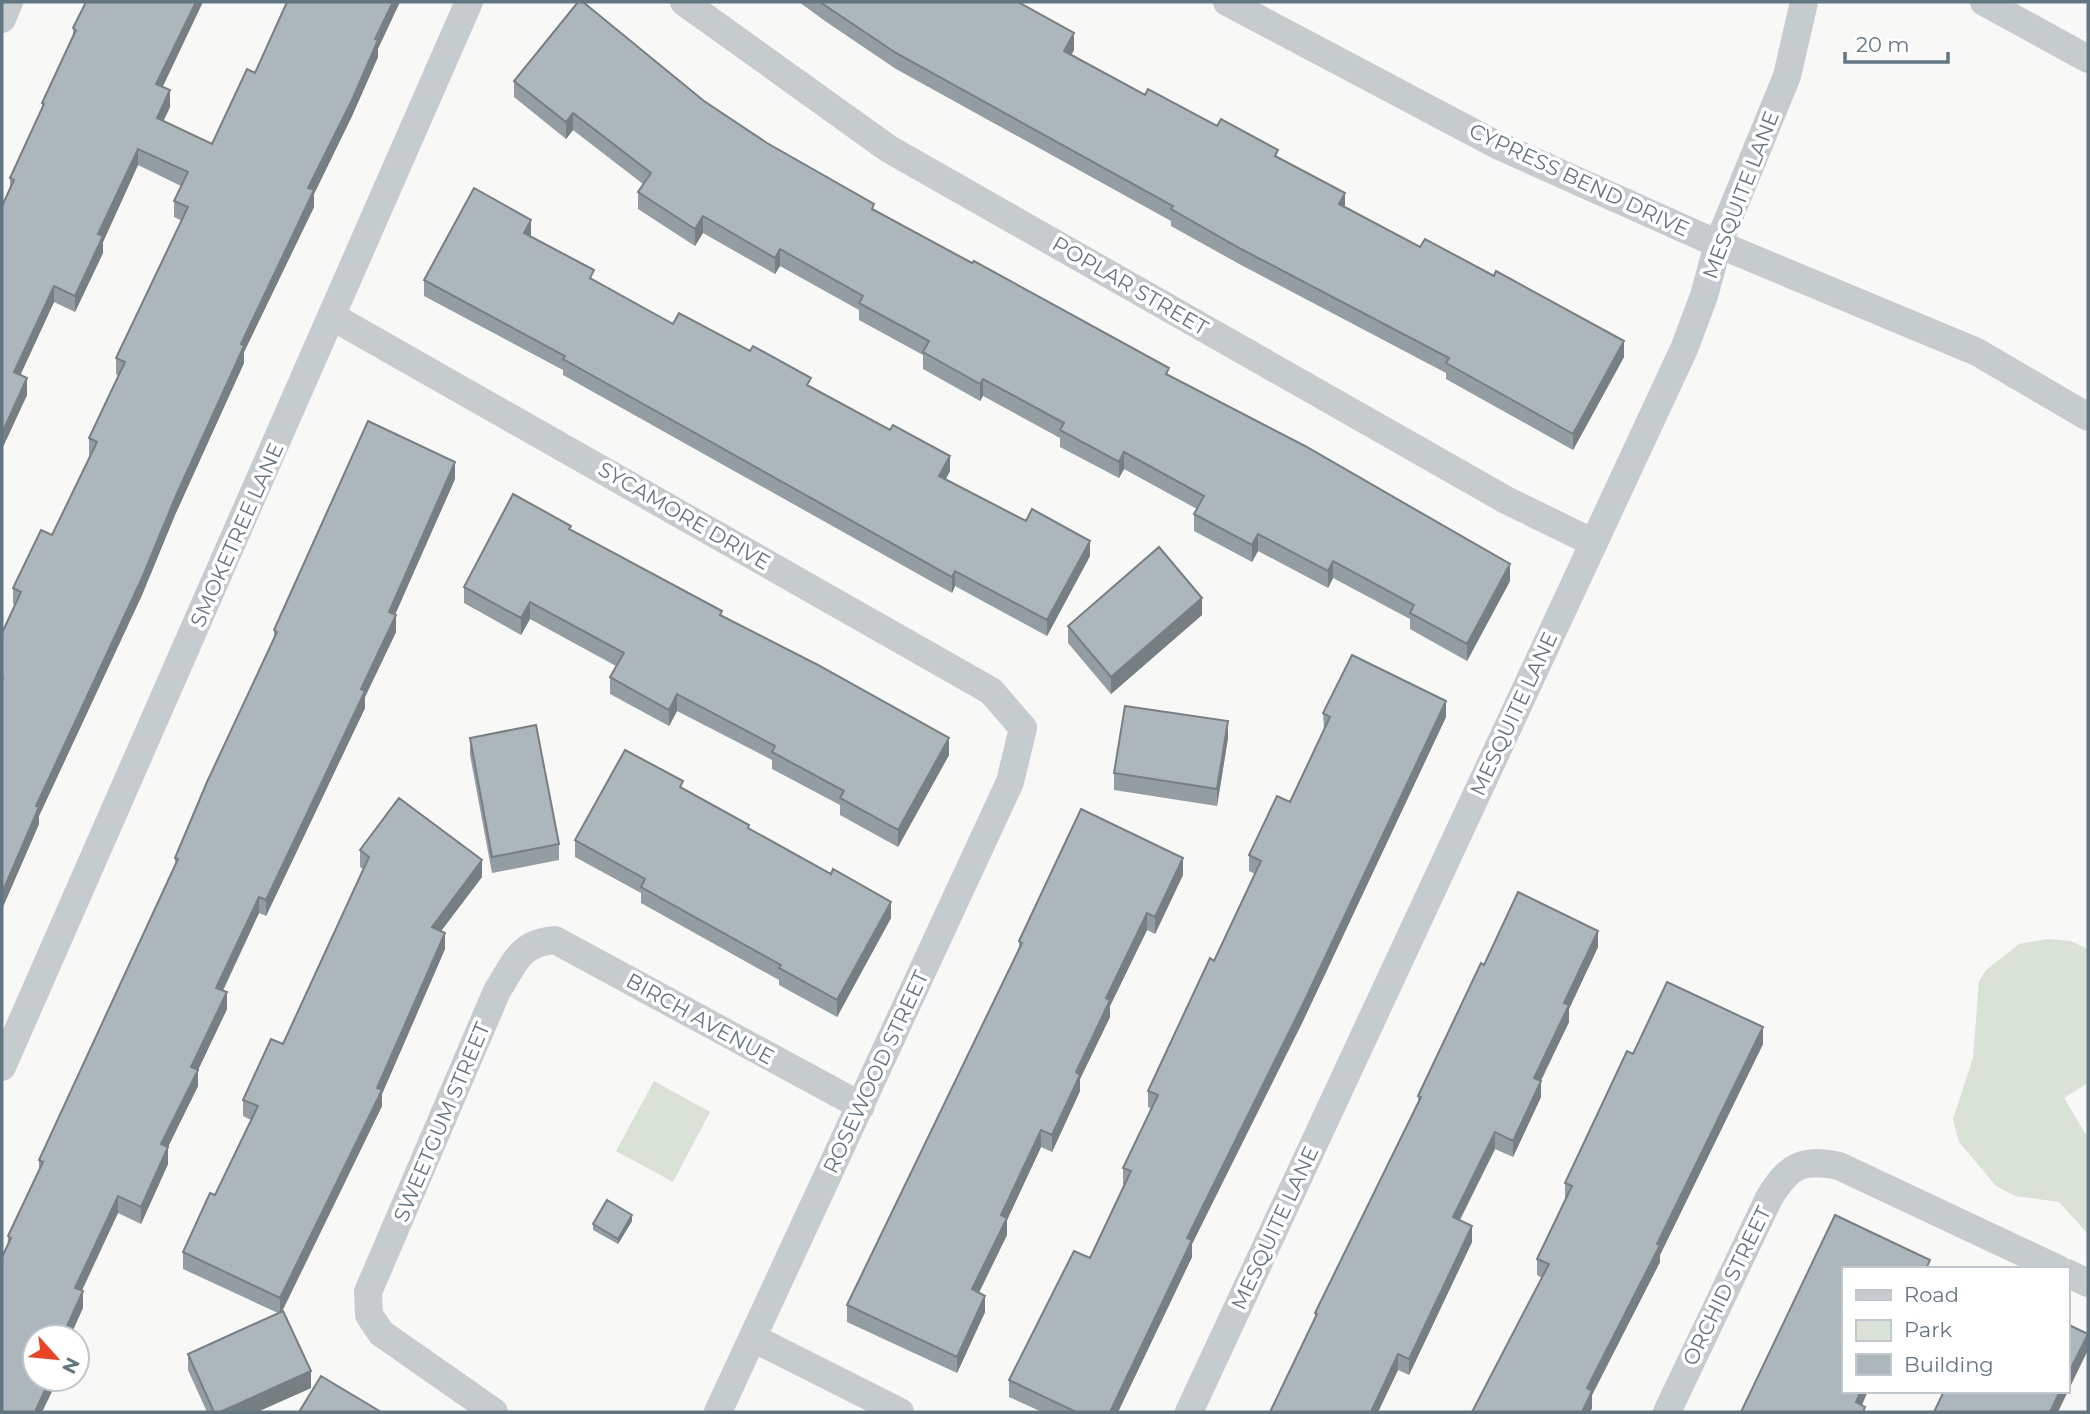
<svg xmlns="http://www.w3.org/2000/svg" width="2090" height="1414" viewBox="0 0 2090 1414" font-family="Montserrat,sans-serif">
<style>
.green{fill:#dae1d6}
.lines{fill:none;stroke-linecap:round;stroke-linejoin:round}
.street{stroke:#c6cbcd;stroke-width:28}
.wall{fill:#949da1}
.shaded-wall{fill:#787f83}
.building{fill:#acb6bb;stroke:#787f83;stroke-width:2}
.labels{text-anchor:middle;stroke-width:7;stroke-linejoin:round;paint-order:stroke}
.street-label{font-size:21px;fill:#627682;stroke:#fff}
</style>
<rect width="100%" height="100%" fill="#f8f8f6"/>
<!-- green -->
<path class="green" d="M2047,939L2071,941L2088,949V1083L2064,1098L2088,1138V1234L2059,1202L2015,1196L1996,1186L1959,1142L1953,1119L1973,1058L1979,981L1986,970L2019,944Z
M654,1081L710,1112L673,1182L616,1151Z"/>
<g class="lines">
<!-- street -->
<path class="street" d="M684,2L889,149L1506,500L1594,543
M1227,2L1497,145L1718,244L1977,352L2088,417
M1984,2L2088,59
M2,19L9,2
M333,317L991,691L1023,728L1010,782L718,1412
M2,1067L469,2
M2067,1273L2088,1283
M753,1338L900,1412
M494,1412L381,1333L369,1315L368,1292L497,991C515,963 519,943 555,940L861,1106
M1189,1412L1684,349L1704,296L1718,244L1787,76L1804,2
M1667,1412L1769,1198C1789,1166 1801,1158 1839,1166L2058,1269"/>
</g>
<!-- wall -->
<path class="wall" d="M799,2H1018L1074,50L1071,55L1145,95L1217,126L1278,157L1345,207L1624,357L1573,450L1446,379V373L1241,265L1171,226V221L896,69L825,21Z
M73,28L163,87L170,107L163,121L212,144L255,73L378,49V57L352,116L314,194V207L244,352V363L175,515L142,595L39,816V824L2,909V633L15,605L13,604V588L52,535L90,456L89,455V438L118,376L116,374V358L182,221L174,217V201L181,186L138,165L103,242V253L75,312L54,302L20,375L27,395L2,449V206L10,188V178L42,110V103L73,35Z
M514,81L704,101L767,143L874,210L1169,375L1510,581L1467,661L1410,629V619L1333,578L1328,588L1258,551L1252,562L1194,531V514L1197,509L1124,469L1119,478L1060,447V438L983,396L980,401L923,369V355L859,320V310L780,266L775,274L703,233L695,246L638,209V192L643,184L573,130L566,139L514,97Z
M531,235V237L594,280L673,324L811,387L950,471L946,479L1090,556L1047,636L955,586L952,593L563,375V370L424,296V280Z
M455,479L395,615L396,632L365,697V708L266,916L259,913L223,991L227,1009L198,1070V1086L168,1147V1164L141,1224L118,1213L82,1291L83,1308L35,1337L55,1379V1385L42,1412H2L8,1236L39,1171V1160L175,866V858L274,640V630Z
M571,530L722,617L949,755L898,847L840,815V805L772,769V760L677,711L669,726L610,694V677L616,666L530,619L521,635L464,603V587Z
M1202,615L1111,694L1068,643V626Z
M1323,713L1446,717L1303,1021L1192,1244V1257L1118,1412H1042L1009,1397V1380L1090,1258L1124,1185L1123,1184V1168L1152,1109L1148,1107V1091L1214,961L1255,874L1249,871V855L1290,802L1324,730Z
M470,738L559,844V860L492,873L470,755Z
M1228,738L1217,806L1114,790V773Z
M683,789L749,829L891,918L837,1017L779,985V980L641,903V893L575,857V840Z
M360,850L482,877L441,931L445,949L382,1094V1106L282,1312L311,1388L257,1412H207L188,1370V1354L278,1313L183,1269V1252L215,1195L251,1120L243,1116V1100L283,1044L363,869L360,867Z
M1183,875L1155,934L1147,930L1110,1006V1017L1080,1079V1091L1052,1152L1041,1147L1007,1220V1235L979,1293L985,1312L957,1373L847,1322V1305L1019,949V941Z
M1598,947L1569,1009V1022L1541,1081V1097L1513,1157L1495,1149L1460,1220L1472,1242L1409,1375L1398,1370L1378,1412H1270L1315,1320V1313L1418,1103V1096L1484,965Z
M1763,1044L1660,1255V1262L1592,1395V1408L1590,1412H1472L1542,1278L1537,1275V1259L1566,1200H1565V1183L1633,1054Z
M632,1221L618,1244L593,1230V1224Z"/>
<!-- shaded-wall -->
<path class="shaded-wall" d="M196,2H203L156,101V84Z
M393,2H400L378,49V57L352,116L314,194V207L244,352V363L175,515L142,595L39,816V824L2,909V893L36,806L175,498L308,188Z
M1074,33V50L1064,68V51Z
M170,90V107L157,135V118Z
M573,113V130L566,139V122Z
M138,149V165L103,242V253L75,312V296L98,234Z
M1345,193V210L1339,204Z
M703,216V233L695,246V229Z
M531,220V235L524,249V233Z
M780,249V266L775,274V258Z
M54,286V302L14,389V372Z
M1624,341V357L1573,450V434Z
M27,378V395L2,449V433Z
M983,379V396L980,401V384Z
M1124,452V469L1119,478V462Z
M950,456V471L939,491V476Z
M455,462V479L389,628V612Z
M1258,534V551L1252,562V545Z
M1090,541V556L1047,636V620Z
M1333,561V578L1328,588V571Z
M1510,564V581L1467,661V644Z
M955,571V586L952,593V577Z
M1202,598V615L1111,694V677Z
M530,602V619L521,635V618Z
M396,615V632L365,697V708L266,916V900L361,689Z
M677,694V711L669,726V710Z
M1446,701V717L1303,1021L1192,1244V1257L1118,1412H1110L1187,1238Z
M1228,721V738L1217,806V789Z
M949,738V755L898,847V830Z
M1183,858V875L1155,934V917Z
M482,860V877L432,943V927Z
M259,897V913L216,1004V988Z
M891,902V918L837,1017V1000Z
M1147,913V930L1110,1006V1017L1080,1079V1091L1052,1152V1135L1076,1072L1106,998Z
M1598,931V947L1569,1009V1022L1534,1094V1078L1564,1003Z
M445,933V949L382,1094V1106L280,1315V1298L377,1088Z
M227,992V1009L198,1070V1086L161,1161V1144L191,1067Z
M1763,1027V1044L1660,1255V1262L1592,1395V1408L1590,1412H1582L1587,1388Z
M1541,1081V1097L1513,1157V1141Z
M1041,1130V1147L1007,1220V1235L972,1306V1289L1001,1215Z
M1495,1132V1149L1453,1233V1217Z
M168,1147V1164L141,1224V1207Z
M118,1196V1213L75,1304V1288Z
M632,1215V1221L618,1244V1239Z
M1472,1226V1242L1409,1375V1359Z
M83,1291V1308L70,1337H62Z
M985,1296V1312L957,1373V1357Z
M2088,1334V1350L2058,1412H2050L2060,1391H2067V1376Z
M1398,1354V1370L1378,1412H1371Z
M311,1371V1388L257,1412H220Z
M49,1379H55V1385L42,1412H35Z
M1861,1391H1868L1859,1412L1856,1402Z"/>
<!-- building -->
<path class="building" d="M86,2H196L156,84L170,90L157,118L212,144L247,69L255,73L287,2H393L375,39L378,40L352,100L308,188L314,190L241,344L244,346L175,498L142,578L36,806L39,807L2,893V680L3,677L2,676V633L21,592L13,588L41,530L52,535L97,442L89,438L125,362L116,358L188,207L174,201L188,172L138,149L98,234L103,236L75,296L54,286L14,372L27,378L2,433V206L14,180L10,178L44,104L42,103L76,30L73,28Z
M578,2H583L704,101L767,143L874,204L872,209L972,263L974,261L1169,368L1166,374L1305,446L1510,564L1467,644L1410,613L1414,605L1333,561L1328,571L1258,534L1252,545L1194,514L1204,496L1124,452L1119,462L1060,430L1064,423L983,379L980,384L923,352L929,341L859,303L863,296L780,249L775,258L703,216L695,229L638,192L651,173L573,113L566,122L514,81Z
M820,2H1018L1074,33L1064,51L1145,95L1148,89L1217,126L1221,119L1278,150L1275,156L1345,193L1339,204L1420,247L1425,239L1494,276L1496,271L1624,341L1573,434L1446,363L1449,358L1241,249L1171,209L1173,206L896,53Z
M474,188L531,220L524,233L594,270L590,278L673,324L679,313L750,351L753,346L811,378L807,385L890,430L893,425L950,456L939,476L1026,521L1032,509L1090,541L1047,620L955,571L952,577L563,359L565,356L424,280Z
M368,421L455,462L389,612L396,615L361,689L365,691L266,900L259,897L216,988L227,992L191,1067L198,1070L161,1144L168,1147L141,1207L118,1196L75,1288L83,1291L62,1337H35V1379H50L35,1412H2V1257L11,1238L8,1236L43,1162L39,1160L178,859L175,858L207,782L277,632L274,630Z
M513,494L571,526L569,529L722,611L720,615L818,665L949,738L898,830L840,798L844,791L772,752L775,746L677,694L669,710L610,677L624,653L530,602L521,618L464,587Z
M1159,547L1202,598L1111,677L1068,626Z
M1352,655L1446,701L1303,1004L1187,1238L1192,1240L1110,1412H1076L1009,1380L1074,1251L1090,1258L1131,1171L1123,1168L1158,1095L1148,1091L1210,958L1214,961L1261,861L1249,855L1277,796L1290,802L1330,717L1323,713Z
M1125,706L1228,721L1217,789L1114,773Z
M536,725L559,844L492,857L470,738Z
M625,750L683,781L680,787L749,825L748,828L831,874L833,869L891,902L837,1000L779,968L781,965L641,887L645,879L575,840Z
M399,798L482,860L432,927L445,933L377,1088L382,1090L280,1298L183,1252L210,1193L215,1195L258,1106L243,1100L271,1039L283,1044L369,857L360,850Z
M1081,809L1183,858L1155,917L1147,913L1106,998L1110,1000L1076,1072L1080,1075L1052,1135L1041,1130L1001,1215L1007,1218L972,1289L985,1296L957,1357L847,1305L1022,943L1019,941Z
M1518,892L1598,931L1564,1003L1569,1005L1534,1078L1541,1081L1513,1141L1495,1132L1453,1217L1472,1226L1409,1359L1398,1354L1371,1412H1270L1317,1314L1315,1313L1421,1097L1418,1096L1481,963L1484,965Z
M1667,982L1763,1027L1657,1244L1660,1245L1587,1388L1592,1391L1582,1412H1472L1549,1264L1537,1259L1572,1186L1565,1183L1627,1051L1633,1054Z
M607,1200L632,1215L618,1239L593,1224Z
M1835,1215L1930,1260L1926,1269H1843V1391H1861L1856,1402L1865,1407L1863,1412H1741Z
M283,1311L311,1371L220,1412H214L188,1354Z
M2067,1324L2088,1334L2067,1376Z
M321,1376L381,1412H299Z
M1944,1391H2060L2050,1412H1934Z"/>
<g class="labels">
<!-- street labels -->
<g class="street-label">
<text transform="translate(1579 180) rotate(25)" y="7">CYPRESS BEND DRIVE</text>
<text transform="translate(1741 195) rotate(-69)" y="7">MESQUITE LANE</text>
<text transform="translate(1130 286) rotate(30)" y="7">POPLAR STREET</text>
<text transform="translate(684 516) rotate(30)" y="7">SYCAMORE DRIVE</text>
<text transform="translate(237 535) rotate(-66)" y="7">SMOKETREE LANE</text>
<text transform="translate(1514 714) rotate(-65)" y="7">MESQUITE LANE</text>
<text transform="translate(700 1019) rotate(29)" y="7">BIRCH AVENUE</text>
<text transform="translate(876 1072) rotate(-65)" y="7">ROSEWOOD STREET</text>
<text transform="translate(442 1122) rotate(-67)" y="7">SWEETGUM STREET</text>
<text transform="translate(1275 1228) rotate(-65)" y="7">MESQUITE LANE</text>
<text transform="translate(1727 1286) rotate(-64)" y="7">ORCHID STREET</text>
</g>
</g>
<!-- border -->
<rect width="2090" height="1414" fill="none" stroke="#627682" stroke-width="7"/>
<!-- legend -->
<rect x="1842" y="1267" width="228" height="126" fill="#ffffff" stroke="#c0c8cd" stroke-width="2"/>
<rect x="1856" y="1290" width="35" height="10" fill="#c6cbcd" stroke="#c0c8cd" stroke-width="2"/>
<text x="1904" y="1302" font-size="21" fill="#627682">Road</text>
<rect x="1856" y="1320" width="35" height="21" fill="#dae1d6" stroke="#c0c8cd" stroke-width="2"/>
<text x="1904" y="1337" font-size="21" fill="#627682">Park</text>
<rect x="1856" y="1354" width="35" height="21" fill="#acb6bb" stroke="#c0c8cd" stroke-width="2"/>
<text x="1904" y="1372" font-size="21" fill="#627682">Building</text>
<!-- north arrow -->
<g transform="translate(56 1358) rotate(117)"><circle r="33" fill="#ffffff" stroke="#c0c8cd" stroke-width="2"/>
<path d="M0-5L12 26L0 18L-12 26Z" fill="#ea4424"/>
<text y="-10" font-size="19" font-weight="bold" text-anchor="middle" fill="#627682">N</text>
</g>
<!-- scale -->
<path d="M1845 52v10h103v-10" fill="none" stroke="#627682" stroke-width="3.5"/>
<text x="1856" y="52" font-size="21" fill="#627682" stroke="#ffffff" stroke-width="5" paint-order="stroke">20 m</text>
</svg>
